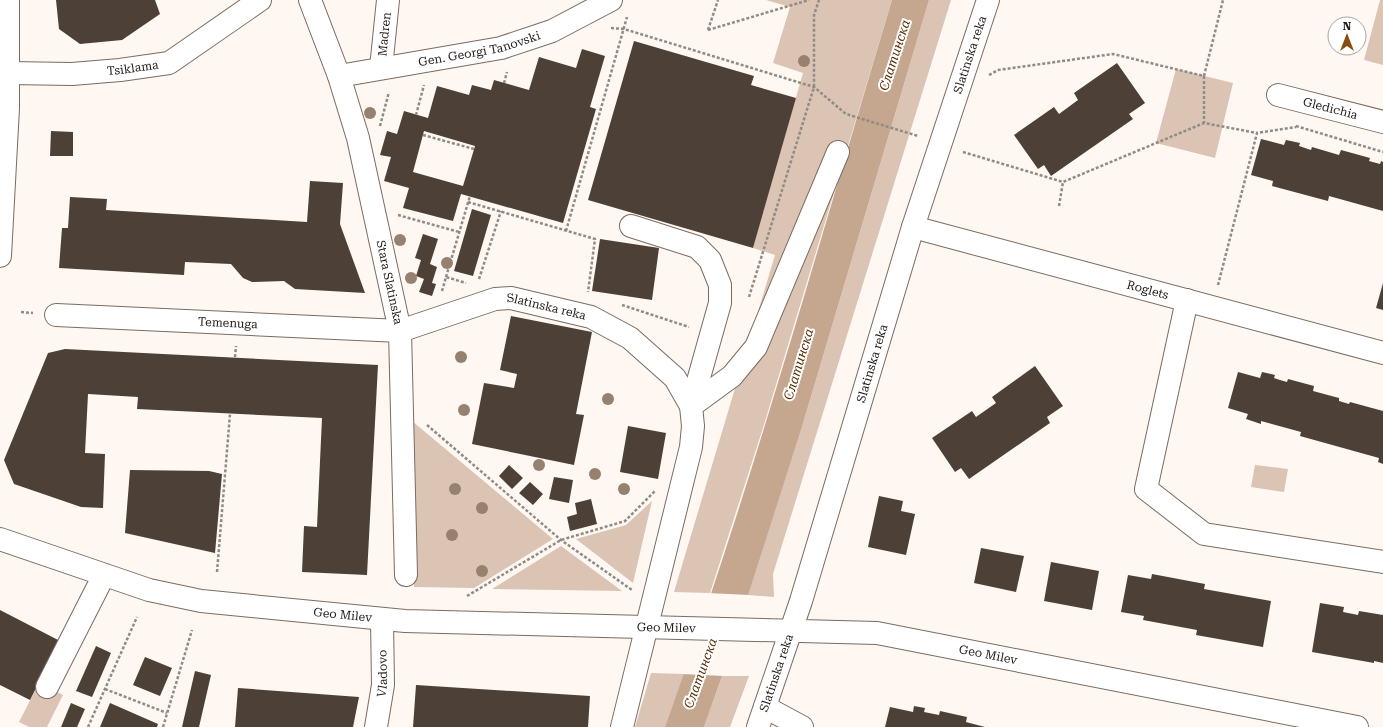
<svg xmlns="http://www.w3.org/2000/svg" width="1383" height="727" viewBox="0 0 1383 727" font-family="'Roboto Serif',serif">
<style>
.green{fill:#dbc4b3}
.water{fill:#c5a68e}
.pier{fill:#fef7f2}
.building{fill:#4d4036;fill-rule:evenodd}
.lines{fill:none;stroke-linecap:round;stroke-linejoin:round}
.minor-casing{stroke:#7a6c61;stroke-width:24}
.path{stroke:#918b86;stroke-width:2.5;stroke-dasharray:3 2;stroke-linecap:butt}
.minor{stroke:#fff;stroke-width:22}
.tree{fill:#96816f}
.labels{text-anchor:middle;stroke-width:4;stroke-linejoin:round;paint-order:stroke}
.street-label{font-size:12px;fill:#201a16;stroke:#fff}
.water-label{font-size:13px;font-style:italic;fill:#552c00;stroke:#fff}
</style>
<rect width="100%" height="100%" fill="#fef7f2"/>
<!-- green -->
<path class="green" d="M766,0H892L763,428L710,593L674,592L775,255L753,248L803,73L773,63L790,7Z
M929,0H951L773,574L774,597L747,595L801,430Z
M1380,0H1383V65L1364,60Z
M1176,69L1233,83L1215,158L1156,143Z
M412,421L553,539L474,588L414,587Z
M1255,465L1288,469L1284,492L1251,487Z
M652,501L633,583L576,539L626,525Z
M561,546L622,591L492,589Z
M651,673L684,674L665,727H635Z
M722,676H749L730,727H704Z
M39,683L63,695L47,727H29L19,722Z"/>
<!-- water -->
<path class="water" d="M892,0H929L801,430L722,676L704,727H665C751,488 819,243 892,0Z"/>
<!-- pier -->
<path class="pier" d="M708,593L749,595L724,676L682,674Z"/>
<!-- building -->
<path class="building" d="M56,0H155L160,14L122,40L80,44L59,29Z
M634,41L754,76L751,85L796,98L753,248L588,200Z
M582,49L605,56L590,107L596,109L563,223L461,194L453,221L403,208L409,188L384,181L391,157L380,155L387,131L397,134L404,111L428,118L437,86L469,95L472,85L491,90L494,80L529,90L539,57L576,68ZM424,131L475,146L463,186L413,172Z
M1117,63L1145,103L1129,114L1133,119L1051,176L1044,165L1038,169L1014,135L1054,107L1059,114L1078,100L1074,93Z
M51,131L73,132V156H50Z
M1261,139L1284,145L1286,140L1300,143L1299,146L1311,150L1312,147L1339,155L1341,150L1370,158L1369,161L1380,164L1381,161L1383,162V211L1329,196L1328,201L1272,186L1273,181L1251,175Z
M310,181L343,183L340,224L365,293L295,289L284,281L252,282L243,278L231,264L185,262L184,275L59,268L62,228H68L70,197L107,199L106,210L307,222Z
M472,209L491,215L473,276L454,271Z
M423,234L438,239L430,264L437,267L432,283L436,284L432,296L419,292L424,279L416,276L421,260L415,258Z
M600,239L659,248L652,300L592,291Z
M1383,283V310L1376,308Z
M511,316L592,332L576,414L584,415L574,465L472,444L484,383L514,388L517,374L500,370Z
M65,349L378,365L367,575L302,572L304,526L317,527L322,418L137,409L138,397L88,394L85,453L105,454L103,508L81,507L14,484L4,460L48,353Z
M1035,366L1063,406L1047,417L1050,423L969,479L961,468L955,472L932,438L972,411L976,417L996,403L992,397Z
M1238,372L1260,378L1262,372L1275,375L1274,378L1280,380L1287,382L1288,379L1314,386L1313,391L1339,398V401L1349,404L1350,402L1383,411V464L1378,462L1379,458L1300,436L1301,432L1261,421V424L1246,419L1248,414L1228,408Z
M628,426L666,433L658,479L620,472Z
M509,465L523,478L512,489L499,476Z
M130,470L209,471L222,474L215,553L125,533Z
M554,477L573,480L569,503L549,499Z
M530,482L543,494L533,505L519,493Z
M879,496L903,501L901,511L915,514L906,555L868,547Z
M591,499L597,524L570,531L567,517L577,514L575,503Z
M981,548L1024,556L1016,592L974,583Z
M1051,562L1099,571L1092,610L1044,601Z
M1152,574L1205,584L1204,589L1271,601L1263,647L1196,635L1197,630L1143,620L1144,616L1121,612L1128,575L1151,579Z
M1320,603L1344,607L1343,612L1358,615L1359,611L1383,615V663L1374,661V663L1312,652Z
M0,610L60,641L30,700L0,685Z
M96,646L111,653L92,697L76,691Z
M145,657L172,668L160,696L133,685Z
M195,671L211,675L199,727H182Z
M416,685L590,696L588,727H413Z
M238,688L359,697L353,727H235Z
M71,703L85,709L77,727H61Z
M110,703L158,724L157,727H100Z
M914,706L925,708L924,712L939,715L940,711L967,717L966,722L985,727H885L890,707L913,712Z"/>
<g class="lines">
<defs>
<g id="minor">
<path id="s1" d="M310,0L339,76L358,138L400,331L406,575"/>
<path id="s2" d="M381,68L388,0"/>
<path id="s3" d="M9,73L72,74L120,70L169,63L260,0"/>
<path id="s4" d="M339,76L501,48L552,31L611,0"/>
<path id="s5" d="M1278,95L1383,122"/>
<path d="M631,226L697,247L710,260L720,285V303L691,406"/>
<path id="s6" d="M913,227L1383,353"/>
<path d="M0,256L8,108V0"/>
<path d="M1187,300L1146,489L1204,534L1383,562"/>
<path id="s7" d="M56,315L400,331L495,299L511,298L591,317L630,338L675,378L691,406L693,426L691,447L622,727"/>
<path d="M691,406L732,376L756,347L838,152"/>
<path id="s8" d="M0,539L149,590L201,601L405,621L877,633L1357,727"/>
<path d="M47,687L104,575"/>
<path d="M765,707L802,727"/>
<path id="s9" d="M376,727L383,685L382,619"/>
<path id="s10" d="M758,727L801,601L913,227L988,0"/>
</g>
</defs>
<!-- minor casing -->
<use href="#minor" class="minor-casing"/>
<!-- path -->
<path class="path" d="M611,28L624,29L814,87L846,114L918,136
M708,30L809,0
M708,30L718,0
M989,75L998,70L1113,54L1204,76V123
M1204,76L1223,0
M504,83L507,72
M416,115L424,85
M380,126L389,92
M1296,126L1383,152
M423,135L474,149
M963,152L1063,182L1204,123L1257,133
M468,202L595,239L588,292
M1059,206L1063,182
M398,215L459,232
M566,231L627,17
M446,277L470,196
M479,279L501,211
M1218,285L1257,133L1296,127
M442,291L446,277L466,283
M749,297L814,87V15L819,0
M622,305L689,327
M21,312L33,313
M235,357L236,346
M427,425L561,540L632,590
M217,572L230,414
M467,596L561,540L625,521L655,491
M105,689L167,713
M88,727L137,617
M163,727L192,630"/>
<!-- minor -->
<use href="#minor" class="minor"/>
</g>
<!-- trees -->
<g class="tree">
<circle cx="804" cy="61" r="6"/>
<circle cx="370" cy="113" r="6"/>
<circle cx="400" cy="240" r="6"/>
<circle cx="447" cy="263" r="6"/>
<circle cx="411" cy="278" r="6"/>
<circle cx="461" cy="357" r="6"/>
<circle cx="608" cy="399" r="6"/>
<circle cx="464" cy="410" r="6"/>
<circle cx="539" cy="465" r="6"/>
<circle cx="595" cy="474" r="6"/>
<circle cx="455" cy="489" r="6"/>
<circle cx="624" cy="489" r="6"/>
<circle cx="482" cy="508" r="6"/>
<circle cx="452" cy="535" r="6"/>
<circle cx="482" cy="571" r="6"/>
</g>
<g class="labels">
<!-- street labels -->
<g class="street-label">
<text dy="4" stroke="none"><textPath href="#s2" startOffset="34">Madren</textPath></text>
<text dy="4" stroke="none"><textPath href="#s4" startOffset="143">Gen. Georgi Tanovski</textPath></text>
<text dy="4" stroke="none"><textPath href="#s10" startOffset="705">Slatinska reka</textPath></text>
<text dy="4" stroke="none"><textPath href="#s3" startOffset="124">Tsiklama</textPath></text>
<text dy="4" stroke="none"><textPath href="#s5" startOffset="54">Gledichia</textPath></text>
<text dy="4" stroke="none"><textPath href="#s1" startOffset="294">Stara Slatinska</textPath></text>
<text dy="4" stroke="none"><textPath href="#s6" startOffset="243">Roglets</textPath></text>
<text dy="4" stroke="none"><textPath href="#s7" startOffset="497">Slatinska reka</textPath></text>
<text dy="4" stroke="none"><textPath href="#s7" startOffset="172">Temenuga</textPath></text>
<text dy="4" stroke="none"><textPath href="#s10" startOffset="381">Slatinska reka</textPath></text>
<text dy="4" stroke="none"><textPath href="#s8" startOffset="353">Geo Milev</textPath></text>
<text dy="4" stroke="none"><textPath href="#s8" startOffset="677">Geo Milev</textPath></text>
<text dy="4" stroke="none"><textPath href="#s8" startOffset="1001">Geo Milev</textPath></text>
<text dy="4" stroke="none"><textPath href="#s9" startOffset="54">Vladovo</textPath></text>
<text dy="4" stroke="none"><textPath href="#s10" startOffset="57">Slatinska reka</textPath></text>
</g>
<!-- water labels -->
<g class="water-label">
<text transform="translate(894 55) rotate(-72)" y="5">Слатинска</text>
<text transform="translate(798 364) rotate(-73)" y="5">Слатинска</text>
<text transform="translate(700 673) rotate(-70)" y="5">Слатинска</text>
</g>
</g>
<!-- north arrow -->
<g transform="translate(1347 36)"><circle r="19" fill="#ffffff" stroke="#a6a3a2"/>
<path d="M0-3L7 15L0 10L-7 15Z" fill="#8a4d0d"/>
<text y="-6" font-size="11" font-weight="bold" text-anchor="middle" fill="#201a16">N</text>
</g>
</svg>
